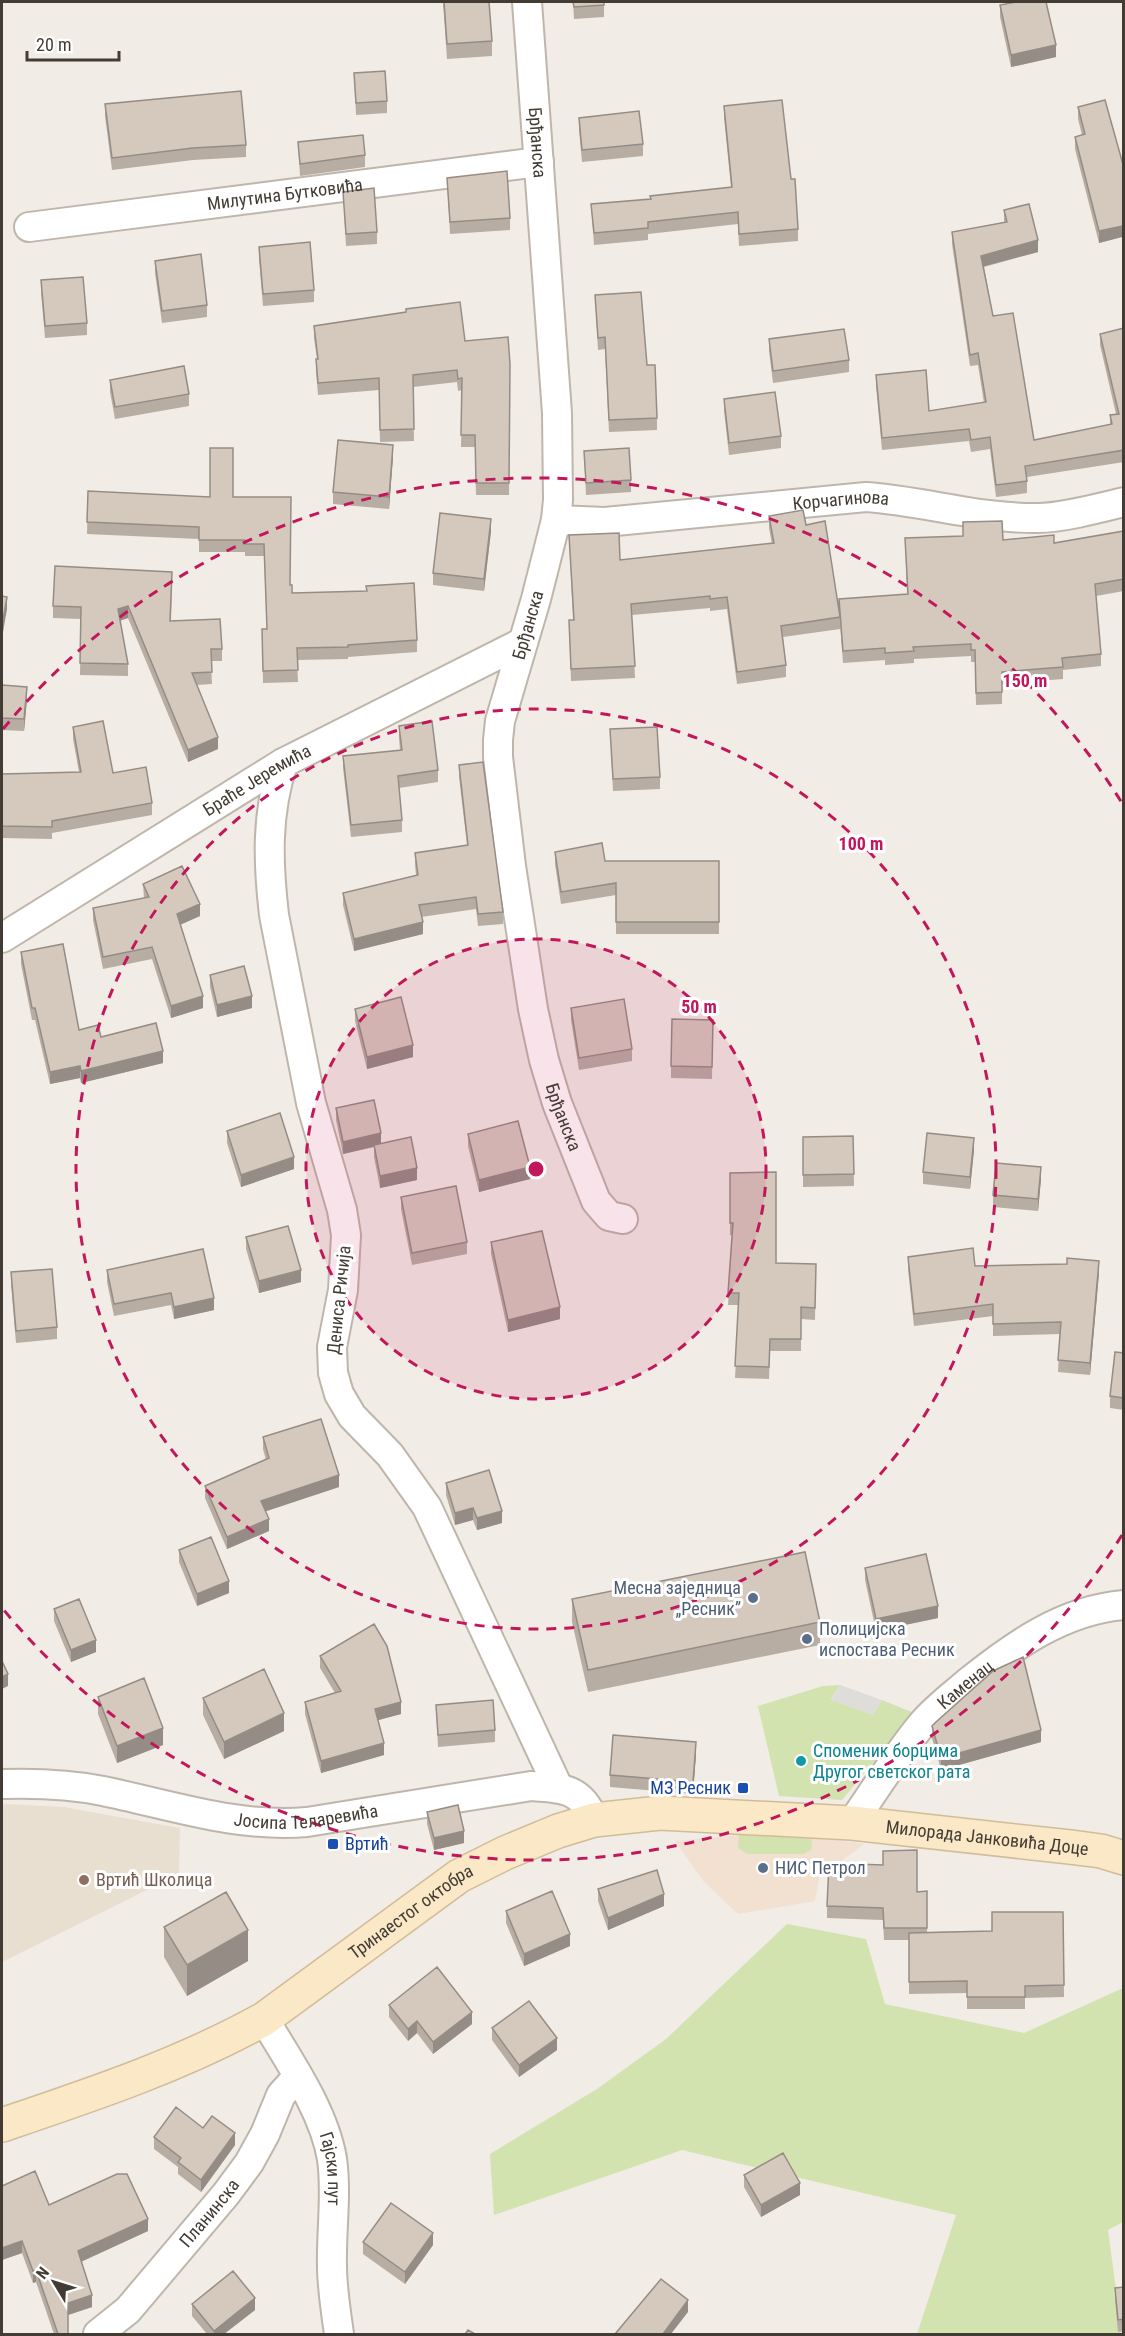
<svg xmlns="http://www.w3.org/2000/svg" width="1125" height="2336" viewBox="0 0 1125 2336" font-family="'Roboto Condensed',sans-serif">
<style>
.commercial{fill:#f2e0d1}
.education{fill:#e9dfd0}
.green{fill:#d2e3b0}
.parking{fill:#dfddda}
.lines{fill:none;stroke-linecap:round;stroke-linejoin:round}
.street-casing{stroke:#bfb6ab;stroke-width:32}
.secondary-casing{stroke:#d1bc9a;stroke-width:36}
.street{stroke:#fff;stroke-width:28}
.secondary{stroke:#fae8c6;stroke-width:33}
.wall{fill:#b7ada3}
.shaded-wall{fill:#958d85}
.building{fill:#d5c9be;stroke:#958d85;stroke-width:1.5}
.ring{fill:none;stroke:#c2185b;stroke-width:3;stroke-dasharray:10 8}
.service-dot{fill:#5c6f8a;stroke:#fff;stroke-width:2}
.culture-dot{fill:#0f9aa8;stroke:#fff;stroke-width:2}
.transit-dot{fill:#1a4fb4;stroke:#fff;stroke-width:2}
.education-dot{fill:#8d6e63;stroke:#fff;stroke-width:2}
.labels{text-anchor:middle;stroke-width:6;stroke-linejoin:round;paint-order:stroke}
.street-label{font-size:18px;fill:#433c35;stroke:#fff}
.service-label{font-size:18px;fill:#4e5e75;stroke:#fff;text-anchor:start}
.culture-label{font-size:18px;fill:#0d838f;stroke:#fff;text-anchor:start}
.transit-label{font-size:18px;fill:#164399;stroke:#fff;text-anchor:end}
.education-label{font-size:18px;fill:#785e54;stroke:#fff;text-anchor:start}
.centre{fill:#c2185b;stroke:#fff;stroke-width:3}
.ring-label{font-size:18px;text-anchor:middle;font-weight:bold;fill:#c2185b;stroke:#fff;stroke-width:6;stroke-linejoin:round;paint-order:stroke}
</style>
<rect width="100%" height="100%" fill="#f1ece5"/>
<!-- commercial -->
<path class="commercial" d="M739,1835L811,1836L864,1844L819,1878L815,1901L738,1914L704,1882L675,1841Z"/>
<!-- education -->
<path class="education" d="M6,1804L64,1807L180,1828L179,1874L2,1962V1805Z"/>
<!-- green -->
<path class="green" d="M840,1685L831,1699L873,1715L882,1700L914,1713L842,1800L779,1796L758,1706L823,1686Z
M739,1835L811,1836L812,1849L804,1854H747L738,1848Z
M787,1924L866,1939L885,2004L1024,2033L1123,1988V2222L1108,2230L1122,2334H917L956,2215L682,2150L494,2215L490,2154L597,2089L666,2039Z"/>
<!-- parking -->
<path class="parking" d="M840,1685L882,1700L873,1715L831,1700Z"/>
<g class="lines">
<defs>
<g id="street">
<path id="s1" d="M527,2L557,413L558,500L556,520L536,599L500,721L498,740V757L511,866L533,1009L544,1060L557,1103L596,1201L609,1216L623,1219"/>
<path id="s2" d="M29,227L539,162"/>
<path id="s3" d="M556,520L605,522L866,497C924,501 980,519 1038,518C1062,518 1100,508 1124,502"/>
<path d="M283,763C266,814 268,863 274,915L311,1103L342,1210L346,1235L343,1290L332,1347L333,1373L339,1394L352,1416L390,1455L427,1507L558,1787"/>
<path id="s4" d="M2,938L283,763L523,642"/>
<path id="s5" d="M2,1784C35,1783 69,1784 103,1791C171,1805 237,1828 307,1822L531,1786C563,1788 581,1788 594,1820"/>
<path id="s6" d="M852,1823C875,1790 897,1754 923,1723C936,1708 952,1696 967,1683C1013,1646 1063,1610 1124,1605"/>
<path id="s7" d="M264,2019C289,2061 324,2111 332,2159C337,2194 331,2231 332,2266C332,2288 336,2312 339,2334"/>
<path id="s8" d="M98,2334L128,2310L226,2194L249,2163L265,2134L281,2095L298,2076"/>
</g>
<g id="secondary">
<path id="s9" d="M2,2125C91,2095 181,2065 264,2019L459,1876L505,1853L558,1831L594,1820L660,1813L852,1823L1070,1847L1101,1851L1124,1858"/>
</g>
</defs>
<!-- street casing -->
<use href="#street" class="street-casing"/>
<!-- secondary casing -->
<use href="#secondary" class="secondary-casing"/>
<!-- street -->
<use href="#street" class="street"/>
<!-- secondary -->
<use href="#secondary" class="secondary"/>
</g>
<!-- wall -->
<path class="wall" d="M443,2H489L492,41V56L447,59Z
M573,2H605H604V17L574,19Z
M1000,5L1056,57L1011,67L1000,17Z
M354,73L387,101V113L356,115Z
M105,104L246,145V157L193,160L112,170L105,116Z
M724,106L791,179L798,229V241L739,246L738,224L648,234V240L594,245L591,204L650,199L731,187L724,118Z
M1078,107L1124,168V242L1122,237L1099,243L1075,149V137L1082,135L1078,119Z
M579,118L643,144V156L582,162L579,130Z
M298,142L365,155V167L300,176Z
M447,178L510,218V230L450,234Z
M343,192L377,232V244L346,246Z
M1004,210L1038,252L984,267L993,316L1034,440L1110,425V415L1116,414L1100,345V334L1124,328V462L1027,477V493L996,497L990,449L971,452L969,441L882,450L876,386V375L929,411L984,403L978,365L970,366L952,244V232L1004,222Z
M259,247L314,290V302L263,306L259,259Z
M155,261L207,305V317L162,323L155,273Z
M41,280L87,323V335L45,338L41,292Z
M595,295L657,418V430L609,432L605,349L598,350Z
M314,326L465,341L510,364L509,495H476L475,447H461L462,390L458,391L457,382L413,387L414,441L380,442L379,390L318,395L316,371V359H317L314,338Z
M769,339L849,360V372L773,383L769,351Z
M110,380L189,394V406L115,419L110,392Z
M724,399L781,436V448L729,455L724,411Z
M584,451L631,480V492L586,495Z
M393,457L389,509L333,504V492Z
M88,491L210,497H233L290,585L292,593L417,640V652L348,657V659L297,660L298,682L263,683L262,629H267L264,556H245V552H199V539L87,534Z
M769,516L806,525L839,610V599L907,594L905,538L1003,540L1054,543L1124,531V591L1096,596L1101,654V666L1063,670V679L1002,684V704L976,705L975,662H971V656L914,659V663L885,665V660L843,663L840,624V629L783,637L786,665V677L737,684L727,609L710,611V608L632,615L635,678L571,681L569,620H573L569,535L620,560L772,544L769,528Z
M491,531L484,591L433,585V573Z
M172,584L171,621L222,649V661H211L212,684L196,685L218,749L188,762L128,618L120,621L128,664V676L80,675L81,619L53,618V606Z
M2,685L27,699L24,731L2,730Z
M399,726L438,770V782L399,788L402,820V832L351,837L343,768V756L400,750L399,738Z
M73,727L113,773L152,803V815L52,833V839L2,838V774L79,772L73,739Z
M610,729L660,777V789L613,791Z
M459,765L503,912V924L478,926L476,909L421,917L423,934L354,951L343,905V893L416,875L415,865V853L467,845L459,777Z
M555,852L605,861H719V934H616V895L561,904L555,864Z
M143,884L200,916L180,925L203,1008L171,1018L152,959L103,969L93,920V908L144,898Z
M21,952L79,1030L101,1037L163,1063L81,1083L80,1078L50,1084L35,1020H32L21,964Z
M210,975L252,1008L217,1017L210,987Z
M571,1008L632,1049V1061L579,1070L571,1020Z
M355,1009L413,1057L367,1069L355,1021Z
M713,1020L712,1079L671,1078V1066Z
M336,1108L381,1143L417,1180L380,1188L374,1157V1147L343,1154L336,1120Z
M227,1131L294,1169L241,1187L227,1143Z
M468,1134L530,1179L479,1192L468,1146Z
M853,1136L854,1186L803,1187V1137Z
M974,1150L970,1189L923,1184V1172Z
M730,1173L776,1263L816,1264L815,1320L801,1319V1351H770L769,1379L735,1378L739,1305H728L732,1235H730Z
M1041,1179L1038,1211L993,1207V1195Z
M401,1197L467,1242V1254L412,1265L401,1209Z
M246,1237L301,1282L259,1293L246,1249Z
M491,1242L560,1319L508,1332L491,1254Z
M203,1249L214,1310L174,1319L171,1305L114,1316L107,1282V1270Z
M908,1257L975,1266L1099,1273L1090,1375L1058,1372L1060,1334L993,1336V1316L914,1326L908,1269Z
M11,1272L57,1327V1339L16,1343L11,1284Z
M1124,1353V1410L1110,1408V1396Z
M263,1437L339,1487L265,1511L269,1531L227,1549L205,1498V1486L266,1460L263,1449Z
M446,1483L502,1523L477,1530L473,1520L455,1525L446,1495Z
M179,1550L229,1593L197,1606L179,1562Z
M865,1568L938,1618L876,1631L865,1580Z
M572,1599L820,1622V1645L588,1692L572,1622Z
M54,1609L96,1652L71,1662L54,1621Z
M320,1656L401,1714L378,1720L384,1755L321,1773L305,1714V1702L335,1693L320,1668Z
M98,1697L163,1745L117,1763L98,1714Z
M203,1698L284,1731L224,1759L203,1715Z
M436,1705L495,1730V1742L438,1747Z
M932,1726L1041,1742L941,1770L932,1738Z
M696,1754L693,1794L610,1787V1775Z
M427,1812L464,1843L434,1850L427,1824Z
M598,1889L664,1906L608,1930L598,1901Z
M927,1891V1932L992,1931L1063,1912L1064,1997L1025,1998V2009H967V1993L909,1994V1940H884L883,1920L827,1918V1906L917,1892Z
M506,1911L570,1946L524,1966L506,1923Z
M164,1927L248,1961L187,1996L164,1957Z
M389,2005L472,2024L433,2054L417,2033L408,2041L389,2017Z
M492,2028L557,2050L519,2077L492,2040Z
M203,2128L235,2145L201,2192L178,2174V2167L154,2149V2137Z
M744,2175L800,2195L761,2217L744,2187Z
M49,2205L148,2231L81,2262L92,2307L68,2315V2334H54L36,2282L33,2283L22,2253L2,2260Z
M363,2242L433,2245L405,2284L363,2254Z
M1124,2287V2331L1118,2332L1115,2300V2288Z
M192,2304L255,2310L224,2334H207L192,2316Z"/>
<!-- shaded-wall -->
<path class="shaded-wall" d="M1056,45V57L1011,67V55Z
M1122,226V237L1099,243V231Z
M1038,240V252L981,267V256Z
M393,445V457L389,509V497Z
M491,519V531L484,591V579Z
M7,597V609L2,638V626Z
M128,606V618L118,621V609Z
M27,687V699L24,731V719Z
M218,737V749L188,762V750Z
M200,904V916L177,926V914Z
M423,922V934L354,951V939Z
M203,996V1008L171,1018V1006Z
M252,996V1008L217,1017V1005Z
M413,1045V1057L367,1069V1057Z
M163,1051V1063L81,1083V1071Z
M80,1066V1078L50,1084V1072Z
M381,1133V1145L343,1154V1142Z
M974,1138V1150L970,1189V1177Z
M294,1157V1169L241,1187V1175Z
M530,1167V1179L479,1192V1180Z
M1041,1167V1179L1038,1211V1199Z
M417,1168V1180L380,1188V1176Z
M1099,1261V1273L1090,1375V1363Z
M301,1270V1282L259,1293V1281Z
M214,1298V1310L174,1319V1307Z
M560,1307V1319L508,1332V1320Z
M339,1475V1487L261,1513V1501Z
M473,1508V1520L455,1525V1513Z
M502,1511V1523L477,1530V1518Z
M269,1519V1531L227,1549V1537Z
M229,1581V1593L197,1606V1594Z
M938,1606V1618L876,1631V1619Z
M96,1640V1652L71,1662V1650Z
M8,1674V1686L2,1689V1677Z
M401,1702V1714L375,1721V1709Z
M284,1713V1731L224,1759V1742Z
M163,1728V1745L117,1763V1746Z
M1041,1730V1742L941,1770V1758Z
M696,1742V1754L693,1794V1782Z
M384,1743V1755L321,1773V1761Z
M464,1831V1843L434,1850V1838Z
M664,1894V1906L608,1930V1918Z
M248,1930V1961L187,1996V1965Z
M570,1934V1946L524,1966V1954Z
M472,2012V2024L433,2054V2042Z
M417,2021V2033L408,2041V2029Z
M557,2038V2050L519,2077V2065Z
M235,2133V2145L201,2192V2180Z
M800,2183V2195L761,2217V2205Z
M148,2219V2231L78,2263V2251Z
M433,2233V2245L405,2284V2272Z
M22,2241V2253L2,2260V2248Z
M36,2270V2282L33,2283V2271Z
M92,2295V2307L68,2315V2303Z
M255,2298V2310L224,2334H214V2331Z
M688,2300V2312L671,2334H663Z"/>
<!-- building -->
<path class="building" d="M444,2H489L492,41L447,44Z
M573,2H604V5L574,7Z
M1016,2H1046L1056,45L1011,55L1000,5Z
M385,71L387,101L356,103L354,73Z
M241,91L246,145L193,148L112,158L105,104Z
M782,100L791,179H795L798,229L739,234L738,212L648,222V228L594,233L591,204L651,199L650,196L732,187L724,106Z
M1105,100L1124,168V230L1122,226L1099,231L1075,137L1085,134L1078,107Z
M639,111L643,144L582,150L579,118Z
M363,135L365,155L300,164L298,142Z
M507,171L510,218L450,222L447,178Z
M374,188L377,232L346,234L343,192Z
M1029,204L1038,240L981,256L993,316L1013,313L1034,440L1112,424L1110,415L1119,414L1100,334L1124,328V450L1025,466L1027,481L996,485L990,437L971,440L969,429L882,438L876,375L926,370L929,411L986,402L978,353L970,355L952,232L1007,222L1004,210Z
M310,242L314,290L263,294L259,247Z
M201,254L207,305L162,311L155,261Z
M83,277L87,323L45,326L41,280Z
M641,292L647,365H655L657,418L609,420L605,337L598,338L595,295Z
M460,302L465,341L508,337L510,364L509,483H476L475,435H461L462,378L458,379L457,370L413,375L414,429L380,430L379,378L318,383L316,359H318L314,326L406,312V309Z
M844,329L849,360L773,371L769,339Z
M184,366L189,394L115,407L110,380Z
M775,392L781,436L729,443L724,399Z
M338,440L393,445L389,497L333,492Z
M210,448H233V497H291L290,585H292V593L367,591L366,586L414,583L417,640L348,645V647L297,648L298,670L263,671L262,629H267L264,544H245V540H199V527L87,522L88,491L210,497Z
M629,448L631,480L586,483L584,451Z
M803,510L806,525L825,521L840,617L781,626L786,665L737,672L727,597L710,599V596L631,604L635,666L571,669L569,620H574L569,535L619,533L620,560L774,543L769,516Z
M440,513L491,519L484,579L433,573Z
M1002,521L1003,540L1054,535V543L1124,531V579L1095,584L1101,654L1062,658L1063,667L1002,672V692L976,693L975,650H971V644L913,647L914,651L885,653V648L843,651L839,599L908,594L905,538L963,536V522Z
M55,566L172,572L170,621L220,619L222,649H211L212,672L192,673L218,737L188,750L128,606L118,609L128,664L80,663L81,607L53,606Z
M2,596L7,597L2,626Z
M2,685L27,687L24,719L2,718Z
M103,721L113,773L146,767L152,803L52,821V827L2,826V774L81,772L73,727Z
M432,721L438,770L398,776L402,820L351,825L343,756L402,750L399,726Z
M657,727L660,777L613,779L610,729Z
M483,762L503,912L478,914L476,897L419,905L423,922L354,939L343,893L418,875L415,853L468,845L459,765Z
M602,843L605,861H719V922H616V883L561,892L555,852Z
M182,866L200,904L177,914L203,996L171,1006L152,947L103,957L93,908L149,897L143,884Z
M63,944L79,1030L98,1025L101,1037L156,1023L163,1051L81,1071L80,1066L50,1072L35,1008H32L21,952Z
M244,966L252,996L217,1005L210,975Z
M401,997L413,1045L367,1057L355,1009Z
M624,999L632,1049L579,1058L571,1008Z
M672,1019L713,1020L712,1067L671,1066Z
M374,1100L381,1133L343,1142L336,1108Z
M280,1113L294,1157L241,1175L227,1131Z
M518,1121L530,1167L479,1180L468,1134Z
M927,1133L974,1138L970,1177L923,1172Z
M853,1136L854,1174L803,1175V1137Z
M411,1137L417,1168L380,1176L374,1145Z
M996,1163L1041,1167L1038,1199L993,1195Z
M776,1172V1263L816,1264L815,1308L801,1307V1339H770L769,1367L735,1366L739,1293H728L733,1223H730V1173Z
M456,1186L467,1242L412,1253L401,1197Z
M288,1226L301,1270L259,1281L246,1237Z
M542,1231L560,1307L508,1320L491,1242Z
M973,1248L975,1266L1067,1264V1258L1099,1261L1090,1363L1058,1360L1061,1322L993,1324V1304L914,1314L908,1257Z
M203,1249L214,1298L174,1307L171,1293L114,1304L107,1270Z
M52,1269L57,1327L16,1331L11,1272Z
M1115,1352L1124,1353V1398L1110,1396Z
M321,1419L339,1475L261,1501L269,1519L227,1537L205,1486L269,1458L263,1437Z
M489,1470L502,1511L477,1518L473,1508L455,1513L446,1483Z
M211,1537L229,1581L197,1594L179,1550Z
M805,1552L820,1622L588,1670L572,1599Z
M926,1554L938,1606L876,1619L865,1568Z
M79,1599L96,1640L71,1650L54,1609Z
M374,1624L387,1646L401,1702L375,1709L384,1743L321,1761L305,1702L341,1691L320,1656Z
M1023,1657L1041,1730L941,1758L932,1726L936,1722L993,1671Z
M2,1661L8,1674L2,1677Z
M264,1669L284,1713L224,1742L203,1698Z
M144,1678L163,1728L117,1746L98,1697Z
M493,1700L495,1730L438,1735L436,1705Z
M613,1735L696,1742L693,1782L610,1775Z
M458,1805L464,1831L434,1838L427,1812Z
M917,1850V1892L927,1891V1928H884L883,1908L827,1906L829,1863L883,1865V1851Z
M657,1870L664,1894L608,1918L598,1889Z
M552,1891L570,1934L524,1954L506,1911Z
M226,1892L248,1930L187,1965L164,1927Z
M992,1912H1063L1064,1985L1025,1986V1997H967V1981L909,1982V1933L992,1931Z
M437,1967L472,2012L433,2042L417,2021L408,2029L389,2005Z
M529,2001L557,2038L519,2065L492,2028Z
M176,2107L203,2128L212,2116L235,2133L201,2180L178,2162L181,2158L154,2137Z
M783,2153L800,2183L761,2205L744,2175Z
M35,2171L49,2205L117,2174H127L148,2219L78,2251L92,2295L68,2303V2334H58L36,2270L33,2271L22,2241L2,2248V2186Z
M391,2203L433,2233L405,2272L363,2242Z
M233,2271L255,2298L214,2331L192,2304Z
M661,2279L688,2300L663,2334H615Z
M1124,2287V2319L1118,2320L1115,2288Z
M468,2330L475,2334H465Z"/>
<!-- distance rings -->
<circle cx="536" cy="1169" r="230" fill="#c2185b" fill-opacity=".12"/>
<g class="ring">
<circle cx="536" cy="1169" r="230"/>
<circle cx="536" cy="1169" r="460"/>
<path d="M1122 1535A691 691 0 0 1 3 1609M3 729A691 691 0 0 1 1122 803"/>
</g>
<!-- markers -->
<g class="service-dot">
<circle cx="753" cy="1598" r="6"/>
<circle cx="807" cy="1639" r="6"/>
<circle cx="763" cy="1868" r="6"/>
</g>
<circle class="culture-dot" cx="801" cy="1761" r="6"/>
<g class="transit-dot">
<rect x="737" y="1782" width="12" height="12" rx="3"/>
<rect x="327" y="1838" width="12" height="12" rx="3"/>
</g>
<circle class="education-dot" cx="84" cy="1880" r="6"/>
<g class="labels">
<!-- street labels -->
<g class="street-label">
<text dy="6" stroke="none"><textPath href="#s1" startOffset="141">Брђанска</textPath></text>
<text dy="6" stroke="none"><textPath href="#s2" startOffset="258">Милутина Бутковића</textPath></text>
<text dy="6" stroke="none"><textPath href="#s3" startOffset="286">Корчагинова</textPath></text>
<text transform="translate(528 625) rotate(-74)" y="6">Брђанска</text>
<text dy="6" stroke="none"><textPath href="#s4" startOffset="300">Браће Јеремића</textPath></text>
<text dy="6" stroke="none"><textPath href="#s1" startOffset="1131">Брђанска</textPath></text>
<text transform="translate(339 1300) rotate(-84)" y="6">Дениса Ричија</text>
<text dy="6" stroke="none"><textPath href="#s6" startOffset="180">Каменац</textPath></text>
<text dy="6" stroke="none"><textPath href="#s5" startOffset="308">Јосипа Теларевића</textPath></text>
<text dy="6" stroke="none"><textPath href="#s9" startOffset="1066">Милорада Јанковића Доце</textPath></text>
<text dy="6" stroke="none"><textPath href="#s9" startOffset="465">Тринаестог октобра</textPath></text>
<text dy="6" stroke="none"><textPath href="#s7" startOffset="166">Гајски пут</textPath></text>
<text dy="6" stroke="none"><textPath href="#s8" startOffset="165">Планинска</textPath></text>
</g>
<!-- service labels -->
<g class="service-label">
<text x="741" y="1594" text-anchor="end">Месна заједница<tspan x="741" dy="21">„Ресник”</tspan></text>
<text x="819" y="1635">Полицијска<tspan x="819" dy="21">испостава Ресник</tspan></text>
<text x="775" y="1874">НИС Петрол</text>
</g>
<!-- culture labels -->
<g class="culture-label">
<text x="813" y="1757">Споменик борцима<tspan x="813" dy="21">Другог светског рата</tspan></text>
</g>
<!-- transit labels -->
<g class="transit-label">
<text x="731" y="1794">МЗ Ресник</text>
<text x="345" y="1850" text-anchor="start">Вртић</text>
</g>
<!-- education labels -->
<g class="education-label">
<text x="96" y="1886">Вртић Школица</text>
</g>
</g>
<circle cx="536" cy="1169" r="9" class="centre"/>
<g class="ring-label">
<text x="1025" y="687">150 m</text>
<text x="861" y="850">100 m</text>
<text x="699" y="1013">50 m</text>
</g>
<!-- border -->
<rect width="1125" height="2336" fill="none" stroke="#433c35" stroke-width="6"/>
<!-- north arrow -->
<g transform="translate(54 2282) rotate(308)" stroke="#ffffff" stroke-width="4.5" paint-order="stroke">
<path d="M0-4.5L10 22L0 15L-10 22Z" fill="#433c35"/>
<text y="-9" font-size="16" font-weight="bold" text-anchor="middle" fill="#433c35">N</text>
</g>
<!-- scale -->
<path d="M27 51v9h92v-9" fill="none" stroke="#433c35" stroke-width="3"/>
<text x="36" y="51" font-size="18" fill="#433c35" stroke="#ffffff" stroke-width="4.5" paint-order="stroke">20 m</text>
</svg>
